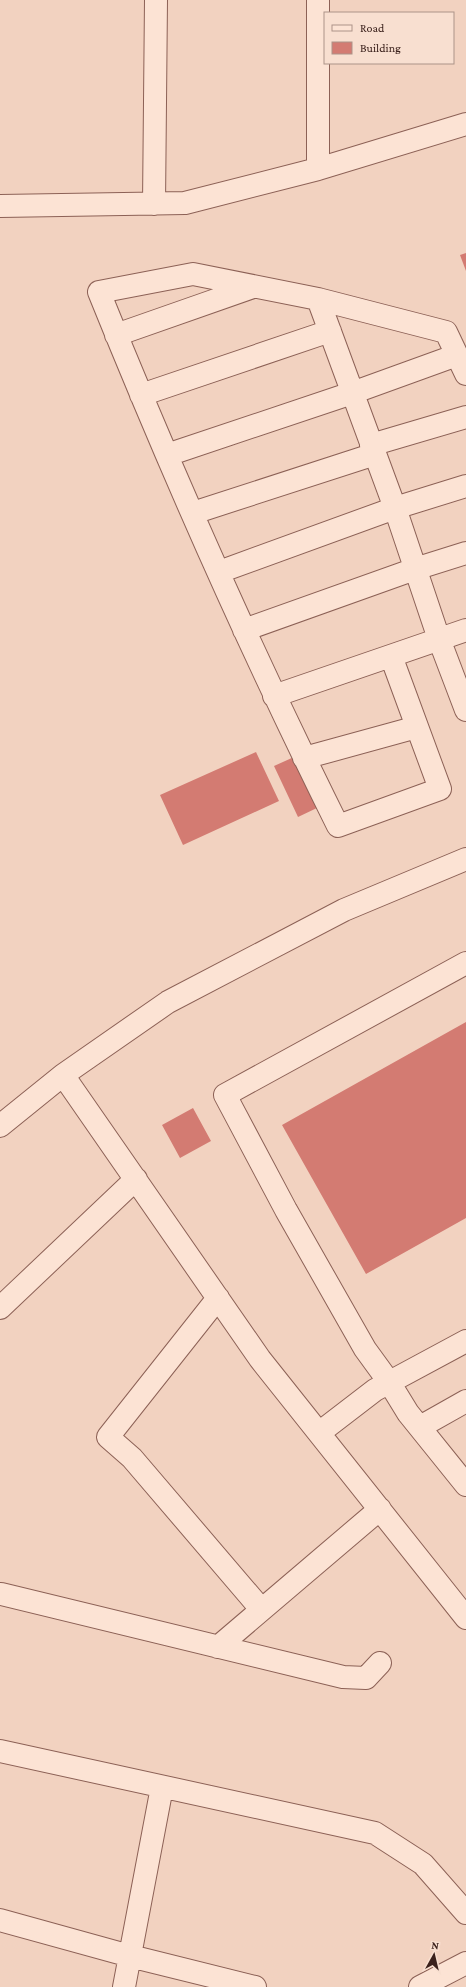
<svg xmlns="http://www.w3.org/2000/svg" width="466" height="1987" viewBox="0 0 466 1987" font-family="'Crimson Pro',serif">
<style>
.building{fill:#d37b72}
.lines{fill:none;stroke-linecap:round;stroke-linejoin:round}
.minor-casing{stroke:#8c6156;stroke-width:24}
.minor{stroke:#fce3d4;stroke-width:22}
</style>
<rect width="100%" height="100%" fill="#f2d2c0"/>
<!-- building -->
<path class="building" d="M466,253V271L460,255Z
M256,752L279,801L183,845L160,795Z
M294,757L319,807L298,817L274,766Z
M466,1022V1218L366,1274L282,1125Z
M193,1108L211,1141L180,1158L162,1125Z"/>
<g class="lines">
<defs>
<path id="minor" d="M318,169V0
M154,204L156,0
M0,206L185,203L318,169L466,124
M318,299L395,508L439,639L466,710
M116,335L253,287
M141,395L330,331
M371,445L466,417
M167,455L352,393L457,355
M193,513L375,454
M219,572L395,508L466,486
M244,630L415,569L466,553
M391,656L440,789L338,826C251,651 172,473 99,292L193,274L318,299L446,332L466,374
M274,696L466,630
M304,758L417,727
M466,963L225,1095L286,1210L365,1349L389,1382L408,1413L466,1485
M63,1075L260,1359L466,1618
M0,1126L63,1075L168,1002L344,910L466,859
M218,1298L108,1437L132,1458L261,1609
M0,1308L136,1179
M420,1427L466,1401
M319,1433L375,1390L466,1341
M1,1594L343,1677L366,1678L380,1663
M218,1647L380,1509
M0,1751L375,1833L423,1864L466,1913
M0,1920L130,1956L255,1987
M124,1987L162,1787
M420,1987L466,1963"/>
</defs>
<!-- minor casing -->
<use href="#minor" class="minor-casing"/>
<!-- minor -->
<use href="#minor" class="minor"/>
</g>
<!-- legend -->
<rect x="324" y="12" width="130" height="52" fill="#f8dfd0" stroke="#ac9388"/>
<rect x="332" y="25" width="20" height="6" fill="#fce3d4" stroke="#ac9388"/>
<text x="360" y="32" font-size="12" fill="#3b211c">Road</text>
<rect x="332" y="42" width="20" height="12" fill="#d37b72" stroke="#ac9388"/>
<text x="360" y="52" font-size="12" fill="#3b211c">Building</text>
<!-- north arrow -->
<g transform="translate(434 1955) rotate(8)" stroke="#f8dfd0" stroke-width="3" paint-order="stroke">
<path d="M0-3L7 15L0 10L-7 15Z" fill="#3b211c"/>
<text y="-6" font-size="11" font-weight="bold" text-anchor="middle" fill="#3b211c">N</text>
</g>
</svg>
